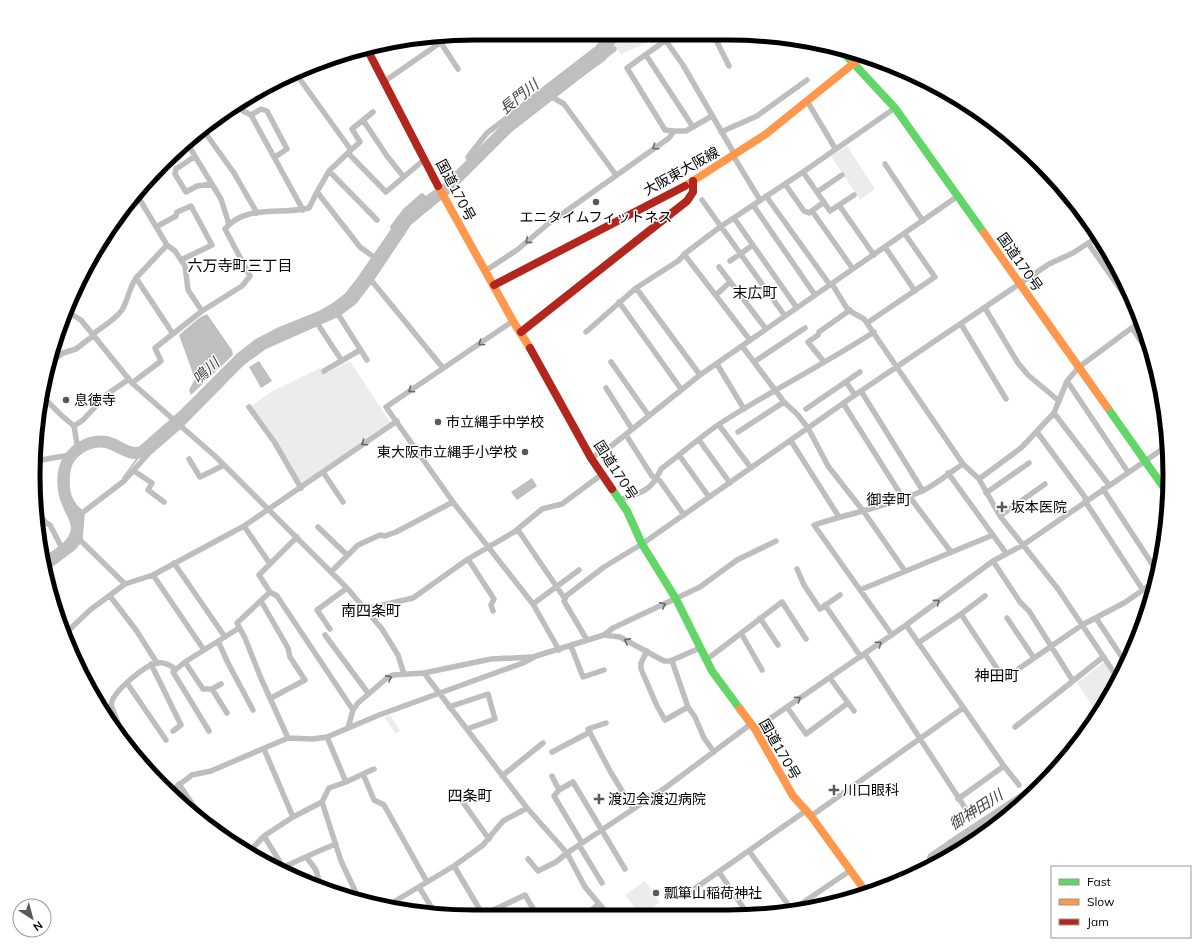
<svg xmlns="http://www.w3.org/2000/svg" width="1203" height="950" viewBox="0 0 1203 950" font-family="Mulish,'Noto Sans JP',sans-serif">
<style>
.green{fill:#ececec}
.water{fill:#bfbfbf}
.lines{fill:none;stroke-linecap:round;stroke-linejoin:round}
.stream{stroke:#bfbfbf;stroke-width:2}
.river{stroke:#bfbfbf;stroke-width:12}
.street{stroke:#bebebe;stroke-width:5.5}
.fast{stroke:#63d668;stroke-width:8}
.slow{stroke:#ff974d;stroke-width:8}
.jam{stroke:#b3261e;stroke-width:8}
.oneway{stroke:#686868}
.poi-dot{fill:#595959;stroke:#fff;stroke-width:1.5}
.labels{text-anchor:middle;stroke-width:3;stroke-linejoin:round;paint-order:stroke}
.street-label{font-size:14px;fill:#000;stroke:#fff}
.poi-label{font-size:14px;fill:#000;stroke:#fff;text-anchor:start}
.water-label{font-size:15px;font-style:italic;fill:#444;stroke:#fff}
.neighbourhood-label{font-size:15px;fill:#000;stroke:#fff}
.rim{fill:none;stroke:#000;stroke-width:5}
</style>
<rect width="100%" height="100%" fill="#fff"/>
<!-- green -->
<path class="green" d="M619,33L659,34L661,37L621,54L614,45Z
M847,146L875,189L860,200L831,156Z
M350,361L390,422L301,484L251,406L271,392L320,368L325,374Z
M1104,662L1118,681L1098,714L1077,683Z
M390,715L400,731L396,734L384,717Z
M645,881L660,902L651,909L656,916H641L625,895Z"/>
<!-- water -->
<path class="water" d="M207,314L232,350L233,355L191,395L189,390L195,379L179,335L199,318Z
M259,361L272,381L261,388L249,367Z
M532,478L537,486L517,500L511,492Z"/>
<g class="lines">
<!-- stream -->
<path class="stream" d="M123,478L143,451"/>
<!-- river -->
<path class="river" d="M45,563C53,557 65,551 71,543C84,526 72,516 67,501C63,492 62,477 65,468C69,451 89,439 106,442C118,444 130,458 143,451L184,415L241,358L259,344L280,333L322,316L336,308L349,298L361,283L399,228L412,213L446,189L524,111L601,56L614,33
M933,858L1036,790"/>
<!-- street -->
<path class="street" d="M661,34L683,65L735,155
M713,34L729,66
M666,40L627,68L665,130L674,131
M441,43L458,69
M646,55L693,127
M299,78L351,150L329,171L317,192
M385,81L450,36
M552,97L564,104L616,175
M807,101L835,148
M238,104L243,111L251,115L303,210
M251,115L261,109L267,111L287,149L275,157
M363,120L387,156L403,176
M204,131L234,173L257,213
M721,132L757,116L807,80
M187,143L221,199L229,224
M351,150L360,142L352,129L373,112
M348,153L386,192L425,159
M194,157L176,169L175,174L186,192L197,186L212,184
M734,157L760,200
M885,164L923,221
M474,165L468,157L487,133L590,54L598,48L607,33
M329,171L377,220
M803,172L830,211L839,205L874,255
M785,184L804,211L809,213L824,202
M817,192L842,175
M766,196L830,285
M702,200L785,316
M753,205L815,295
M839,205L854,195
M812,211L853,269
M734,218L797,308
M156,227L176,216L177,212L191,206L212,245L181,260
M402,234L393,227L406,210L422,196L430,206
M1088,243L1139,316
M167,245L175,251L185,266L188,290L202,311
M885,247L915,291
M684,254L750,340
M730,261L753,245
M719,267L766,329
M485,271L517,250L548,224L669,138L674,131H686L712,116
M136,278L167,245L137,195
M371,280L443,368
M832,284L848,310L864,319L963,464L979,479L1000,516L1058,589L1119,680
M636,288L700,375
M716,295L730,282
M619,302L681,389
M985,308L1018,363L1028,375L1059,401
M68,312L81,320L132,383L216,457L347,588L382,629L398,655L404,674
M338,314L367,360
M513,321L386,407L453,502L533,604L559,650
M317,323L342,361
M867,323L935,277L905,234
M961,324L1006,399
M1132,328L1152,358
M586,332L636,288L678,261L687,252L720,227L803,172L895,108
M819,332L850,310
M93,334C102,327 115,320 122,310C128,300 129,288 136,278L173,334
M818,335L808,342L824,362
M742,346L784,402L797,414L808,428L828,466L864,512L905,571
M611,362L649,416
M754,362L805,328
M48,364L63,353L76,349L94,335
M717,364L744,409
M324,371L360,350
M1067,381L1128,472
M846,382L855,395
M132,383L161,361L155,348L202,311L242,286L250,276L225,229C245,204 282,215 309,208L317,192L360,247L382,263
M606,388L632,429
M861,391L923,491
M843,403L903,498
M249,407L275,443L301,488
M806,409L860,372
M1054,413L1109,485
M719,425L751,468
M74,426L83,420L106,395L129,379
M738,432L784,402
M1037,432L1087,500
M626,435L652,476L660,481L684,515
M699,440L730,483
M791,441L839,517
M70,455C67,476 61,499 82,513
M679,455L709,497
M591,458L610,447L700,375L958,196
M189,459L200,477L224,465
M35,461L70,455L78,450L74,426L61,415L43,397
M134,471L152,483L148,490L164,502
M323,472L343,502
M948,473L1006,553
M979,479L1021,448L1054,413L1067,381L1079,367L1141,321
M1103,489L1158,573
M986,493L1029,463
M909,496L951,552
M619,500C642,492 651,492 661,469C683,453 704,433 727,419C775,389 826,363 874,332
M1085,501L1143,590
M38,512L46,523L50,525L65,554
M1000,516L1045,484
M244,526L270,564
M318,527L347,555
M518,530L565,599
M468,559L494,599L491,605L493,611
M993,561L1020,602L1029,611L1073,681L1015,727
M174,563L225,637
M45,569L73,548L80,540
M797,569L804,585L820,609L840,595
M331,572L358,545L380,535L385,536L396,532L453,502
M153,575L204,650
M125,584L80,540L82,513L124,481L149,453L180,426L242,363L264,347L338,314L354,302L371,280L409,223L443,195L507,132L614,49
M860,590L993,535
M270,592L277,596L353,710
M110,596L136,630L157,663
M261,601L288,648L290,657L305,680L271,698
M533,604L579,570
M825,605L861,657
M366,609L413,598L468,559L514,532L542,509L562,504L601,475
M961,614L985,596
M760,618L778,645
M1007,618L1034,658
M1096,618L1127,665
M906,625L1004,766L958,799
M330,629L317,610L347,588
M66,633L90,610L125,584L153,575L244,526L397,421
M741,633L762,670
M325,635L368,693
M604,635L620,637L664,661H670L700,648
M892,635L814,525C850,513 887,507 922,491C936,485 950,472 963,464
M587,640L564,601L566,596L604,567L642,544L855,395L1049,264L1073,253L1099,236
M218,641L228,663L253,710
M918,643L961,614L1004,679L1082,625L1124,603L1156,581
M571,646L583,677L604,670
M647,651L641,663V669L657,706L665,720L688,707
M865,654L971,817
M706,660L782,602L806,639
M672,661L688,707L695,717L704,738L714,752
M185,662L203,689H212L221,684
M151,664L181,725L173,731
M424,673L527,808L567,853L585,887L610,917
M830,678L854,711
M1073,681L1103,657
M127,683L166,740
M212,689L227,713
M449,707L488,694L495,719L467,729
M787,707L806,734L848,703
M606,723L588,729L610,771L633,809
M348,728L353,710L358,703L387,678L393,675L424,673L491,659L533,657
M755,729L906,625L993,561L1023,545L1167,446
M209,731L173,672L185,662L239,628
M123,736L111,705C112,692 146,664 158,663C165,662 170,665 175,669
M288,738L260,676L245,638L237,623L270,592L259,575L297,537
M264,749L293,817
M552,752L590,732
M1004,766L1019,785
M374,769L363,774L374,800L384,805L427,882
M153,775L157,779
M502,776L543,743
M552,776L559,790L554,796L582,843
M346,782L363,774
M179,784L203,820
M559,790L573,782L625,869
M171,791L192,775L211,771L288,738L312,739L327,737L379,715L523,663L536,656L604,635L613,628L700,587L737,560L776,541
M460,798L489,839
M322,802L341,861L359,899
M1020,806L1022,795
M1009,815L954,850L949,843L1022,795L1051,773
M811,816L963,708
M264,836L283,867
M579,845L602,883
M749,851L792,910
M248,853L264,836L293,817L322,802L329,788L346,782L327,737
M307,858L316,870L321,888
M528,859L538,871L556,862L567,853L665,788L751,724
M454,866L483,915L525,895L538,917
M279,869C298,861 317,851 336,844
M719,872L749,916
M419,887L435,913
M684,896L807,810
M385,907L454,866L483,845L503,821L527,808
M792,910L851,870
M583,917L599,904"/>
<!-- fast -->
<path class="fast" d="M842,51L895,108L984,233
M1107,407L1169,495
M612,489L627,511L642,544L676,599L712,671L740,709"/>
<!-- slow -->
<path class="slow" d="M438,186L513,321L530,348
M685,186L766,134L864,55
M984,233L1107,407
M740,709L755,729L793,796L811,816L866,892"/>
<!-- jam -->
<path class="jam" d="M366,47L438,186
M494,285L685,186
M521,332L687,201L693,192V181
M530,348L591,458L612,489"/>
</g>
<!-- one-way arrows -->
<defs><path id="oneway-chevron" d="M-2-3.5L2.5 0L-2 3.5" fill="none" stroke-width="1.6" stroke-linecap="round" stroke-linejoin="round"/></defs>
<g class="oneway">
<use href="#oneway-chevron" transform="translate(655 147) rotate(145)"/>
<use href="#oneway-chevron" transform="translate(528 241) rotate(140)"/>
<use href="#oneway-chevron" transform="translate(481 343) rotate(146)"/>
<use href="#oneway-chevron" transform="translate(411 390) rotate(146)"/>
<use href="#oneway-chevron" transform="translate(364 443) rotate(146)"/>
<use href="#oneway-chevron" transform="translate(937 602) rotate(-37)"/>
<use href="#oneway-chevron" transform="translate(663 605) rotate(-25)"/>
<use href="#oneway-chevron" transform="translate(627 641) rotate(-152)"/>
<use href="#oneway-chevron" transform="translate(879 644) rotate(-35)"/>
<use href="#oneway-chevron" transform="translate(389 678) rotate(-28)"/>
<use href="#oneway-chevron" transform="translate(798 699) rotate(-34)"/>
</g>
<!-- markers -->
<g class="poi-dot">
<circle cx="596" cy="202" r="4"/>
<circle cx="66" cy="400" r="4"/>
<circle cx="438" cy="422" r="4"/>
<circle cx="525" cy="452" r="4"/>
<path d="M1000 501h4v4h4v4h-4v4h-4v-4h-4v-4h4z"/>
<path d="M832 784h4v4h4v4h-4v4h-4v-4h-4v-4h4z"/>
<path d="M597 793h4v4h4v4h-4v4h-4v-4h-4v-4h4z"/>
<circle cx="656" cy="893" r="4"/>
</g>
<g class="labels">
<!-- street labels -->
<g class="street-label">
<text transform="translate(681 171) rotate(-29)" y="5">大阪東大阪線</text>
<text transform="translate(456 190) rotate(62)" y="5">国道170号</text>
<text transform="translate(1020 262) rotate(55)" y="5">国道170号</text>
<text transform="translate(616 470) rotate(57)" y="5">国道170号</text>
<text transform="translate(780 749) rotate(60)" y="5">国道170号</text>
</g>
<!-- poi labels -->
<g class="poi-label">
<text x="596" y="222" text-anchor="middle">エニタイムフィットネス</text>
<text x="74" y="405">息徳寺</text>
<text x="446" y="427">市立縄手中学校</text>
<text x="517" y="457" text-anchor="end">東大阪市立縄手小学校</text>
<text x="1011" y="512">坂本医院</text>
<text x="843" y="795">川口眼科</text>
<text x="608" y="804">渡辺会渡辺病院</text>
<text x="664" y="898">瓢箪山稲荷神社</text>
</g>
<!-- water labels -->
<g class="water-label">
<text transform="translate(519 97) rotate(-39)" y="5">長門川</text>
<text transform="translate(206 371) rotate(-43)" y="5">鳴川</text>
<text transform="translate(976 810) rotate(-33)" y="5">御神田川</text>
</g>
<!-- neighbourhood labels -->
<g class="neighbourhood-label">
<text x="240" y="271">六万寺町三丁目</text>
<text x="755" y="298">末広町</text>
<text x="889" y="505">御幸町</text>
<text x="371" y="616">南四条町</text>
<text x="997" y="681">神田町</text>
<text x="470" y="801">四条町</text>
</g>
</g>
<!-- crop -->
<path d="M0 0H1203V950H0ZM475 40H728A435 435 0 0 1 1163 475V475A435 435 0 0 1 728 910H475A435 435 0 0 1 40 475V475A435 435 0 0 1 475 40Z" fill="#fff" fill-rule="evenodd"/>
<path class="rim" d="M475 40H728A435 435 0 0 1 1163 475V475A435 435 0 0 1 728 910H475A435 435 0 0 1 40 475V475A435 435 0 0 1 475 40Z"/>
<!-- legend -->
<rect x="1051" y="866" width="140" height="72" fill="#ffffff" stroke="#999999"/>
<rect x="1059" y="879" width="20" height="6" fill="#63d668" stroke="#999999"/>
<text x="1087" y="886" font-size="12" fill="#000000">Fast</text>
<rect x="1059" y="899" width="20" height="6" fill="#ff974d" stroke="#999999"/>
<text x="1087" y="906" font-size="12" fill="#000000">Slow</text>
<rect x="1059" y="919" width="20" height="6" fill="#b3261e" stroke="#999999"/>
<text x="1087" y="926" font-size="12" fill="#000000">Jam</text>
<!-- north arrow -->
<g transform="translate(32 918) rotate(144)"><circle r="19" fill="#ffffff" stroke="#999999"/>
<path d="M0-3L7 15L0 10L-7 15Z" fill="#595959"/>
<text y="-6" font-size="11" font-weight="bold" text-anchor="middle" fill="#000000">N</text>
</g>
</svg>
